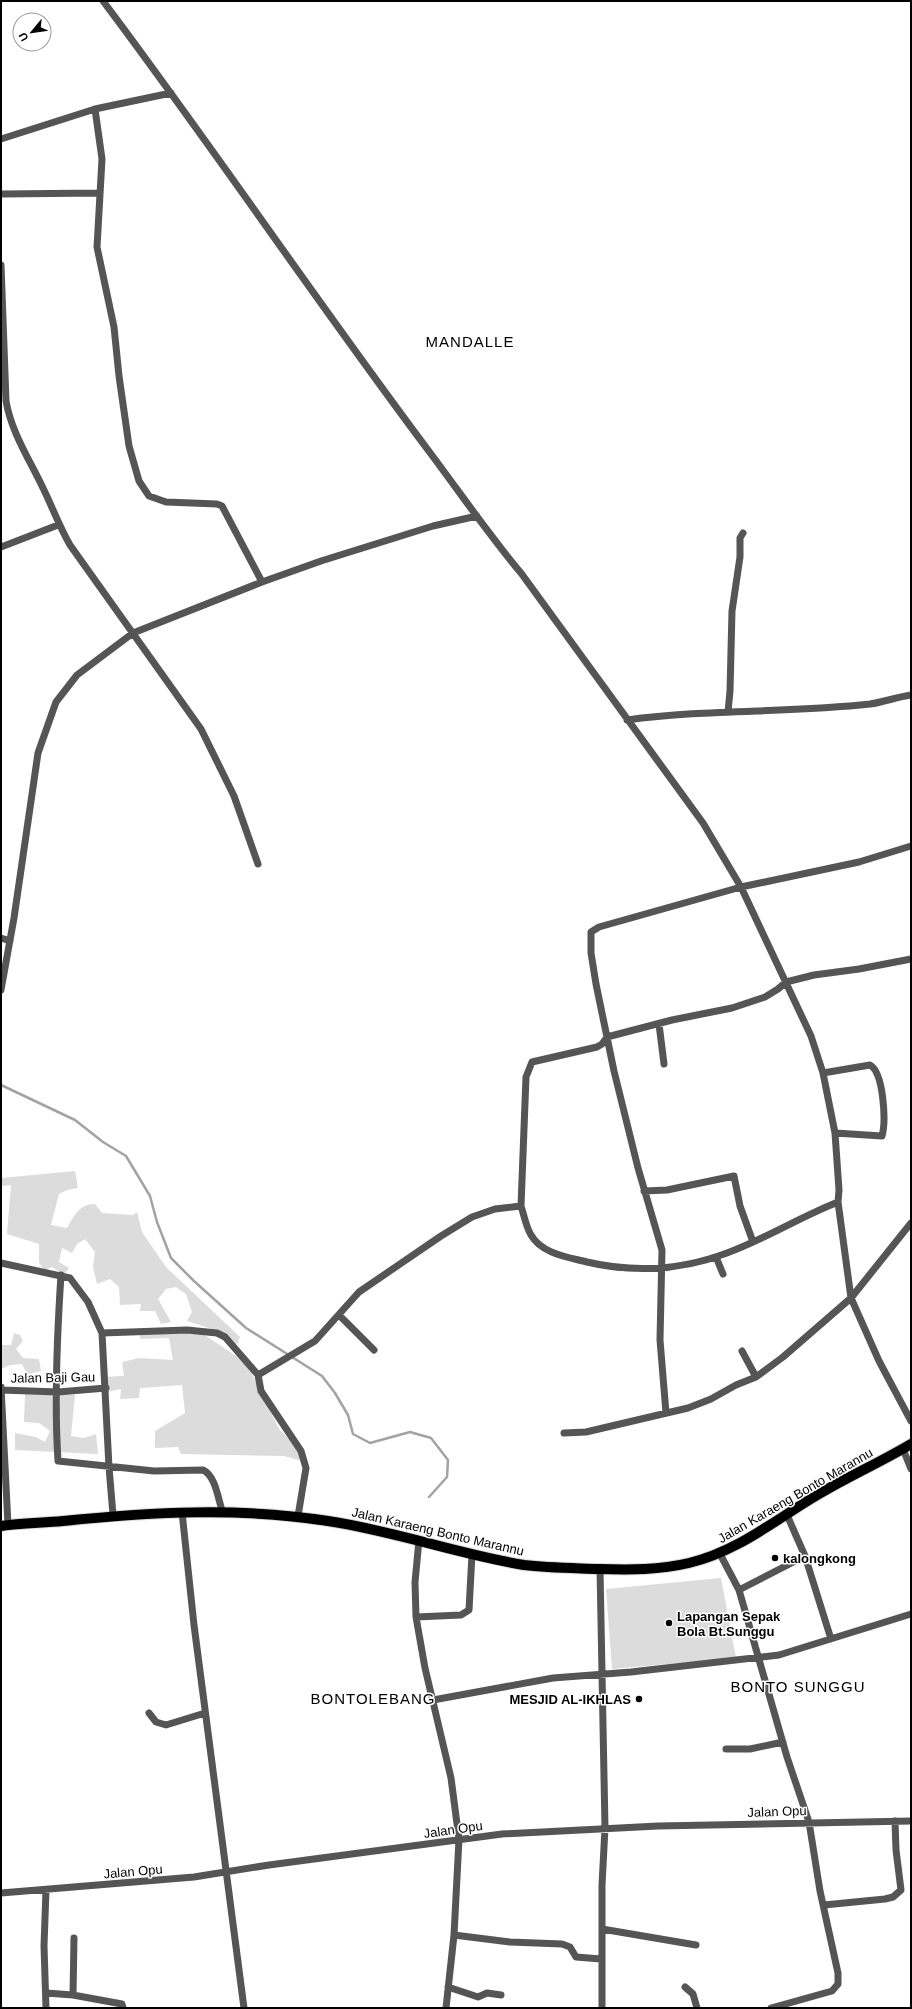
<svg xmlns="http://www.w3.org/2000/svg" width="912" height="2009" viewBox="0 0 912 2009" font-family="Helvetica,sans-serif">
<style>
.green{fill:#dcdcdc}
.lines{fill:none;stroke-linecap:round;stroke-linejoin:round}
.stream{stroke:#a3a3a3;stroke-width:2.5}
.primary-casing{stroke:#dbdbdb;stroke-width:12}
.minor{stroke:#555;stroke-width:7}
.primary{stroke:#000;stroke-width:10}
.poi-dot{fill:#000;stroke:#fff;stroke-width:1.5}
.labels{text-anchor:middle;stroke-width:3;stroke-linejoin:round;paint-order:stroke}
.street-label{font-size:13px;fill:#000;stroke:#fff}
.poi-label{font-size:13px;font-weight:bold;fill:#000;stroke:#fff;text-anchor:start}
.quarter-label{font-size:15px;letter-spacing:1px;fill:#000;stroke:#fff}
</style>
<rect width="100%" height="100%" fill="#fff"/>
<!-- green -->
<path class="green" d="M75,1171L78,1188L67,1190L59,1194L51,1225L67,1228C74,1216 79,1204 95,1204L102,1213L133,1215L137,1212L142,1232L166,1267L240,1337L237,1345L212,1329L187,1321L192,1312L186,1294L176,1287L166,1289L158,1299L171,1322L161,1324L155,1311H140L141,1304L120,1305L119,1287L110,1279L97,1284L93,1267L95,1252L85,1239L77,1244L72,1253L62,1248L59,1262L69,1268L64,1275L52,1267L44,1271L39,1262V1244L7,1234L11,1185L1,1186V1178Z
M140,1330L203,1334L254,1368L252,1375L279,1429L295,1445L305,1462L284,1456L181,1454L178,1447L155,1448V1431L185,1413L182,1385L140,1388L139,1398L120,1399L121,1389L102,1393V1377L124,1376L122,1362L139,1358L173,1360L169,1338L140,1339Z
M14,1333L20,1335L23,1341L16,1349L23,1358L39,1359L41,1371L27,1374L22,1364L10,1365L1,1369V1345H11Z
M38,1393L75,1395L71,1436L84,1438L96,1434L98,1454L15,1450V1433L36,1437L45,1442L50,1431L39,1423L24,1422L25,1394Z
M721,1578L736,1658L612,1669L606,1589Z"/>
<g class="lines">
<!-- stream -->
<path class="stream" d="M1,1085L75,1120L103,1142L126,1156L150,1196L157,1222L171,1258L194,1281L246,1328L322,1376L335,1393L348,1415L353,1434L370,1443L410,1432L431,1438L448,1460L447,1477L429,1497"/>
<defs>
<path id="primary" d="M1,1526C21,1523 42,1523 63,1521C151,1512 240,1507 328,1521C395,1531 458,1554 524,1565C549,1568 574,1568 600,1569C630,1570 659,1570 689,1563C739,1551 776,1519 819,1494C849,1476 881,1462 911,1444"/>
</defs>
<!-- primary casing -->
<use href="#primary" class="primary-casing"/>
<!-- minor -->
<path class="minor" d="M103,1C215,150 319,305 431,454C461,494 489,535 521,573L703,823L741,887L811,1036L823,1073L835,1133L839,1190L838,1202L851,1298L879,1361L911,1421
M95,109L102,159L97,247L114,327L119,376L129,446L139,481L149,496L166,502L217,504L222,506L262,582
M1,139L95,109L171,93
M1,194L100,193
M1,265L6,401C11,431 29,459 42,486C52,506 59,526 70,545L201,729L234,796L258,864
M1,547L58,525
M728,712L730,691L732,611L740,557V538L743,533
M627,720C707,709 789,713 870,704C884,702 897,697 911,695
M1,938L10,941
M1,990L14,918L38,753L56,702L77,675L133,633L262,582L321,561L433,526L477,516
M659,1024L664,1064
M823,1073L870,1065C884,1073 886,1122 882,1136L835,1133
M644,1191L667,1190L734,1176L740,1206L753,1242
M521,1206C524,1215 526,1227 531,1235C542,1254 568,1257 587,1262C634,1273 682,1270 727,1253C765,1239 800,1217 838,1202
M716,1257L723,1274
M1,1263L70,1278L88,1302L102,1333L187,1330L217,1333L225,1337L258,1375L261,1391L301,1451L306,1468L298,1516
M61,1275C57,1336 54,1400 58,1461L154,1471L203,1470C216,1476 218,1500 223,1513
M339,1315L374,1350
M102,1333L109,1467L113,1515
M742,1351L756,1377
M258,1375L315,1341L359,1292L441,1236L472,1217L495,1209L521,1206L526,1077L532,1062L597,1047L602,1044L607,1037L672,1020L732,1008L765,997L778,989L786,982L814,975L859,969L911,959
M1,1387L8,1525
M1,1390L58,1392L106,1388
M666,1413L660,1340L662,1250L638,1168L614,1071L596,984L591,953V932L599,927L741,887L859,862L911,846
M564,1433L586,1432L688,1408L711,1399L736,1385L756,1377L783,1357L851,1298L911,1223
M903,1449L911,1469
M182,1512L194,1625L244,2008
M787,1515L805,1556L831,1639
M720,1554L739,1590L787,1757L809,1822L820,1891L838,1973V1984L832,1991L771,2008
M600,1569L605,1828L602,1885V2008
M739,1590L805,1556
M416,1617L415,1582L419,1540
M433,1700L553,1678L631,1672L779,1655L911,1614
M149,1713L156,1722L166,1725L205,1713
M726,1749H750L783,1742
M46,1890L44,1946L46,2008
M1,1893L194,1877L269,1865L502,1834L658,1826L911,1821
M824,1905L885,1899L893,1897L901,1890L896,1850L895,1821
M602,1929L696,1945
M454,1935L510,1942L562,1944L570,1947L576,1957L601,1959
M448,1987L478,1997L487,1993L501,1995
M685,1987L693,1994L697,2008
M46,1993L73,1995L122,2004L123,2008
M73,1995L74,1938
M446,2008L454,1935L459,1839L451,1778L425,1668L416,1617L461,1615L469,1610L472,1554"/>
<!-- primary -->
<use href="#primary" class="primary"/>
</g>
<!-- markers -->
<g class="poi-dot">
<circle cx="775" cy="1558" r="4"/>
<circle cx="669" cy="1623" r="4"/>
<circle cx="639" cy="1699" r="4"/>
</g>
<g class="labels">
<!-- street labels -->
<g class="street-label">
<text transform="translate(53 1377) rotate(-1)" y="5">Jalan Baji Gau</text>
<text transform="translate(795 1495) rotate(-30)" y="5">Jalan Karaeng Bonto Marannu</text>
<text transform="translate(438 1531) rotate(13)" y="5">Jalan Karaeng Bonto Marannu</text>
<text transform="translate(777 1811) rotate(-2)" y="5">Jalan Opu</text>
<text transform="translate(453 1829) rotate(-8)" y="5">Jalan Opu</text>
<text transform="translate(133 1871) rotate(-5)" y="5">Jalan Opu</text>
</g>
<!-- poi labels -->
<g class="poi-label">
<text x="783" y="1563">kalongkong</text>
<text x="677" y="1621">Lapangan Sepak<tspan x="677" dy="15">Bola Bt.Sunggu</tspan></text>
<text x="631" y="1704" text-anchor="end">MESJID AL-IKHLAS</text>
</g>
<!-- quarter labels -->
<g class="quarter-label">
<text x="470" y="347">MANDALLE</text>
<text x="798" y="1692">BONTO SUNGGU</text>
<text x="373" y="1704">BONTOLEBANG</text>
</g>
</g>
<!-- border -->
<rect width="912" height="2009" fill="none" stroke="#000000" stroke-width="4"/>
<!-- north arrow -->
<g transform="translate(32 32) rotate(241)"><circle r="19" fill="#ffffff" stroke="#999999"/>
<path d="M0-3L7 15L0 10L-7 15Z" fill="#000000"/>
<text y="-6" font-size="11" font-weight="bold" text-anchor="middle" fill="#000000">U</text>
</g>
</svg>
